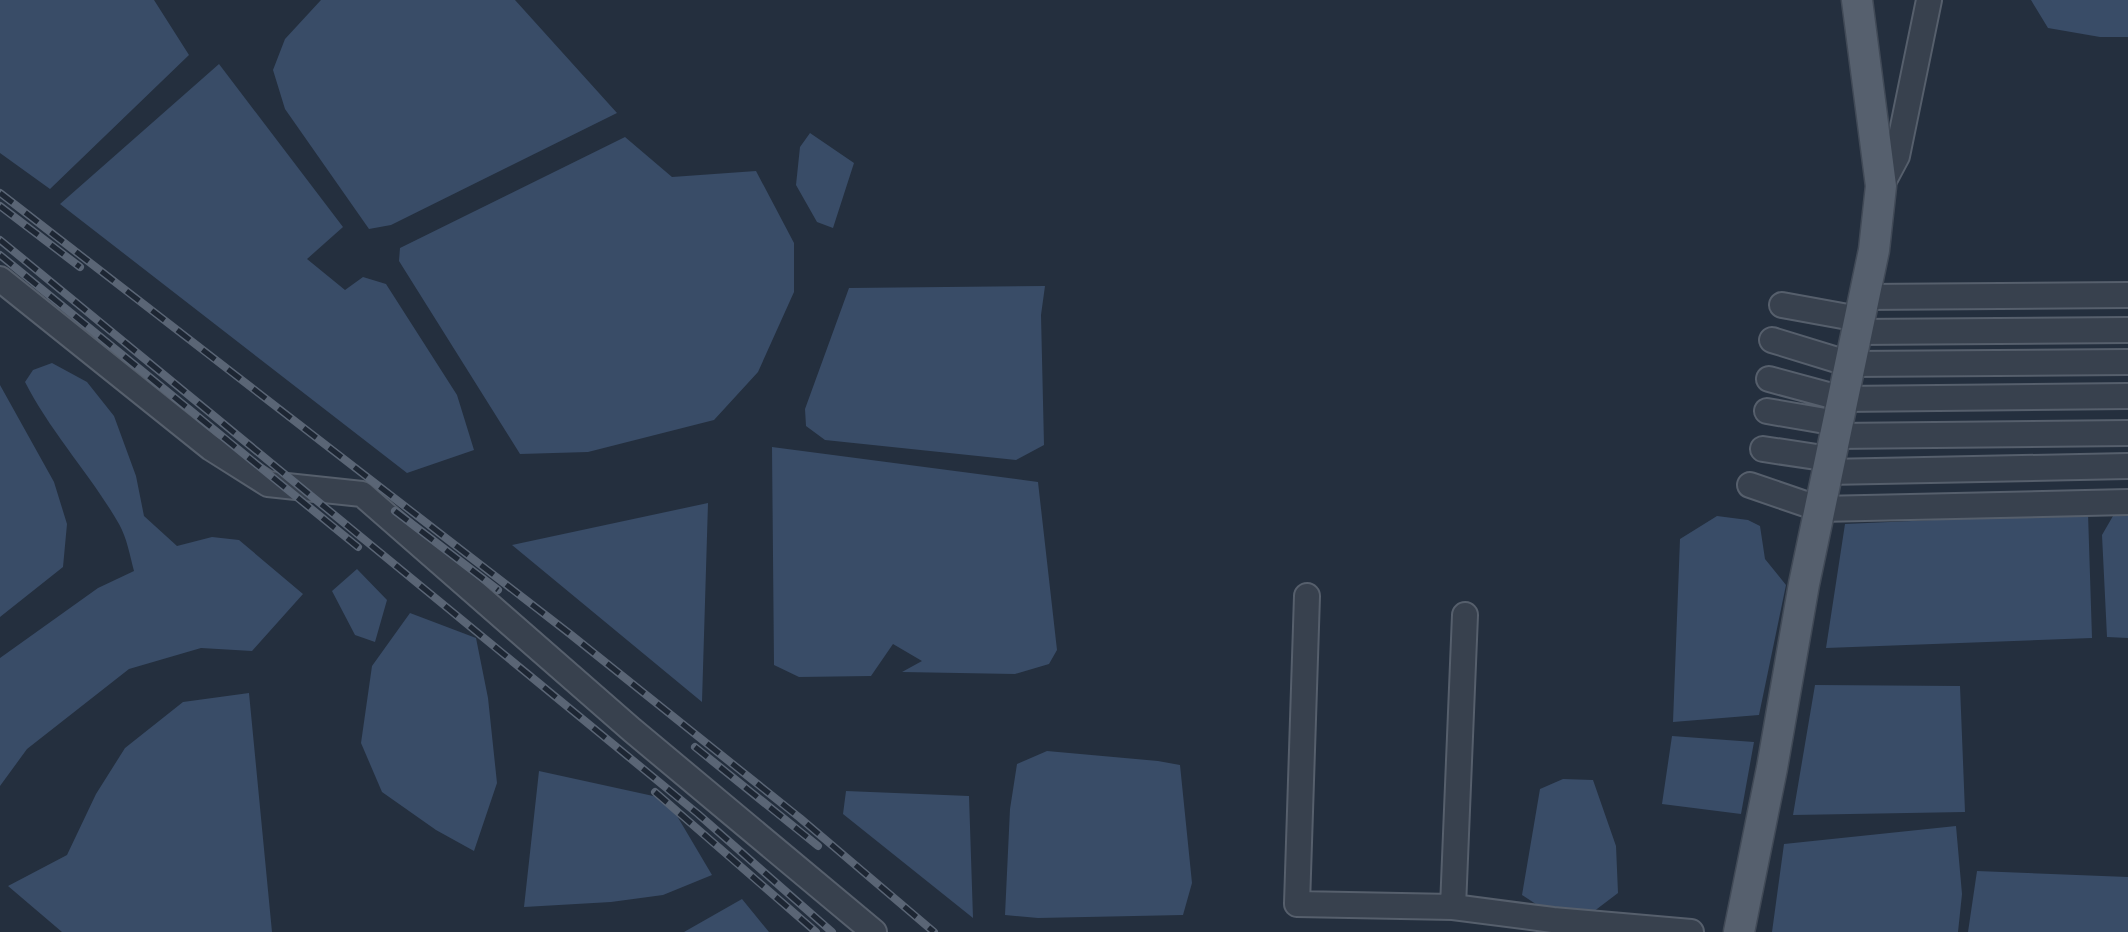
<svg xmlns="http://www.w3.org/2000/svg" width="2128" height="932" viewBox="0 0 2128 932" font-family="Figtree,sans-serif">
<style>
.water{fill:#394c67}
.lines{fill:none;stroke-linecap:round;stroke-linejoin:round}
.minor-casing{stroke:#565f6c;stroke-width:28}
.major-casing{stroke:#414a57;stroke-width:33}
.minor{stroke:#38414e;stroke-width:24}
.major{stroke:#56606e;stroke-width:30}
.rail-casing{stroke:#5a6575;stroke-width:8}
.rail{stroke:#1d2633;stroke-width:5;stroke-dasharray:16;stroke-linecap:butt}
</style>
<rect width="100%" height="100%" fill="#242f3e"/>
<!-- water -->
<path class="water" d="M0,0H154L189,55L50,189L0,153Z
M321,0H515L617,113L391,225L369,229L285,109L273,70L285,39Z
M2031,0H2128V37H2100L2048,28Z
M219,64L343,227L307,259L345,290L363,277L386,284L457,395L474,450L407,473L60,204Z
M810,133L854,163L833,228L817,222L796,185L800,147Z
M625,137L672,177L756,171L794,243V292L758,372L714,420L588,452L520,454L399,261L400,248Z
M1045,286L1041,315L1044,445L1016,460L825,440L806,426L805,409L849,288Z
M52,363L87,382L114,416L136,476L144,516L177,546L212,537L239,540L303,594L252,651L201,648L129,669L27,749L0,786V658L98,588L134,571C130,556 127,538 119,524C91,475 51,433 25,382L33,370Z
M0,385L54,482L67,524L63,567L0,617Z
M772,447L1038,482L1057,650L1049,664L1015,674L902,672L922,661L893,644L871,676L799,677L774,665Z
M708,503L702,702L512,545Z
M2117,509H2128V638L2107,637L2102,535Z
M2088,513L2092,638L1826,648L1845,524Z
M1717,516L1748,520L1760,526L1765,559L1786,585L1759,715L1673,722L1680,539Z
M357,569L387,600L375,642L355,635L332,591Z
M410,613L476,638L488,698L497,783L474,851L436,830L382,792L361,743L372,666Z
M1815,685L1960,686L1965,812L1793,815Z
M249,693L272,932H62L8,886L67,855L96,794L125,748L183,702Z
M1672,736L1754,742L1741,814L1662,804Z
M1047,751L1158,761L1180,765L1192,883L1183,915L1038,918L1005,915L1010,809L1017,764Z
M539,771L667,799L712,875L663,895L611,902L524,907Z
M1563,779L1593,780L1616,846L1618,893L1593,912H1548L1522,895L1540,789Z
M846,791L969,796L973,918L843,814Z
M1956,826L1962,894L1958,932H1772L1784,844Z
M1977,871L2128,877V932H1968Z
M742,899L769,932H684Z"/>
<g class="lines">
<defs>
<path id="minor" d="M1881,186L1897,156L1929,0
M0,279L211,448L268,484L362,494L632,730L874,932
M1864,297L2128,295
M1782,305L1859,319
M1856,332L2128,330
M1772,340L1850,364L2128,362
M1769,379L1843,399L2128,396
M1767,411L1837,423
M1835,436L2128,433
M1763,449L1830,459
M1827,472L2128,466
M1750,485L1820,509L2128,502
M1307,596L1297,904L1453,907L1553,920L1691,932
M1453,907L1465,615"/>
<path id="major" d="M1739,932L1772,768L1804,584L1874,250L1881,186L1857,0"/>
</defs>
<!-- minor casing -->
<use href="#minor" class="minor-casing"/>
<!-- major casing -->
<use href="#major" class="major-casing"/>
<!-- minor -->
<use href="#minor" class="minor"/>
<!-- major -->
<use href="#major" class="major"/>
<defs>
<path id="rail" d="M0,193L570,634L800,818L934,932
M0,206L80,267
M0,240L698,814L832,932
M0,255L358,547
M395,511L498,590
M695,747L818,846
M655,792L816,932"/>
</defs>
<!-- rail casing -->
<use href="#rail" class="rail-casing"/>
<!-- rail -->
<use href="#rail" class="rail"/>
</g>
</svg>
